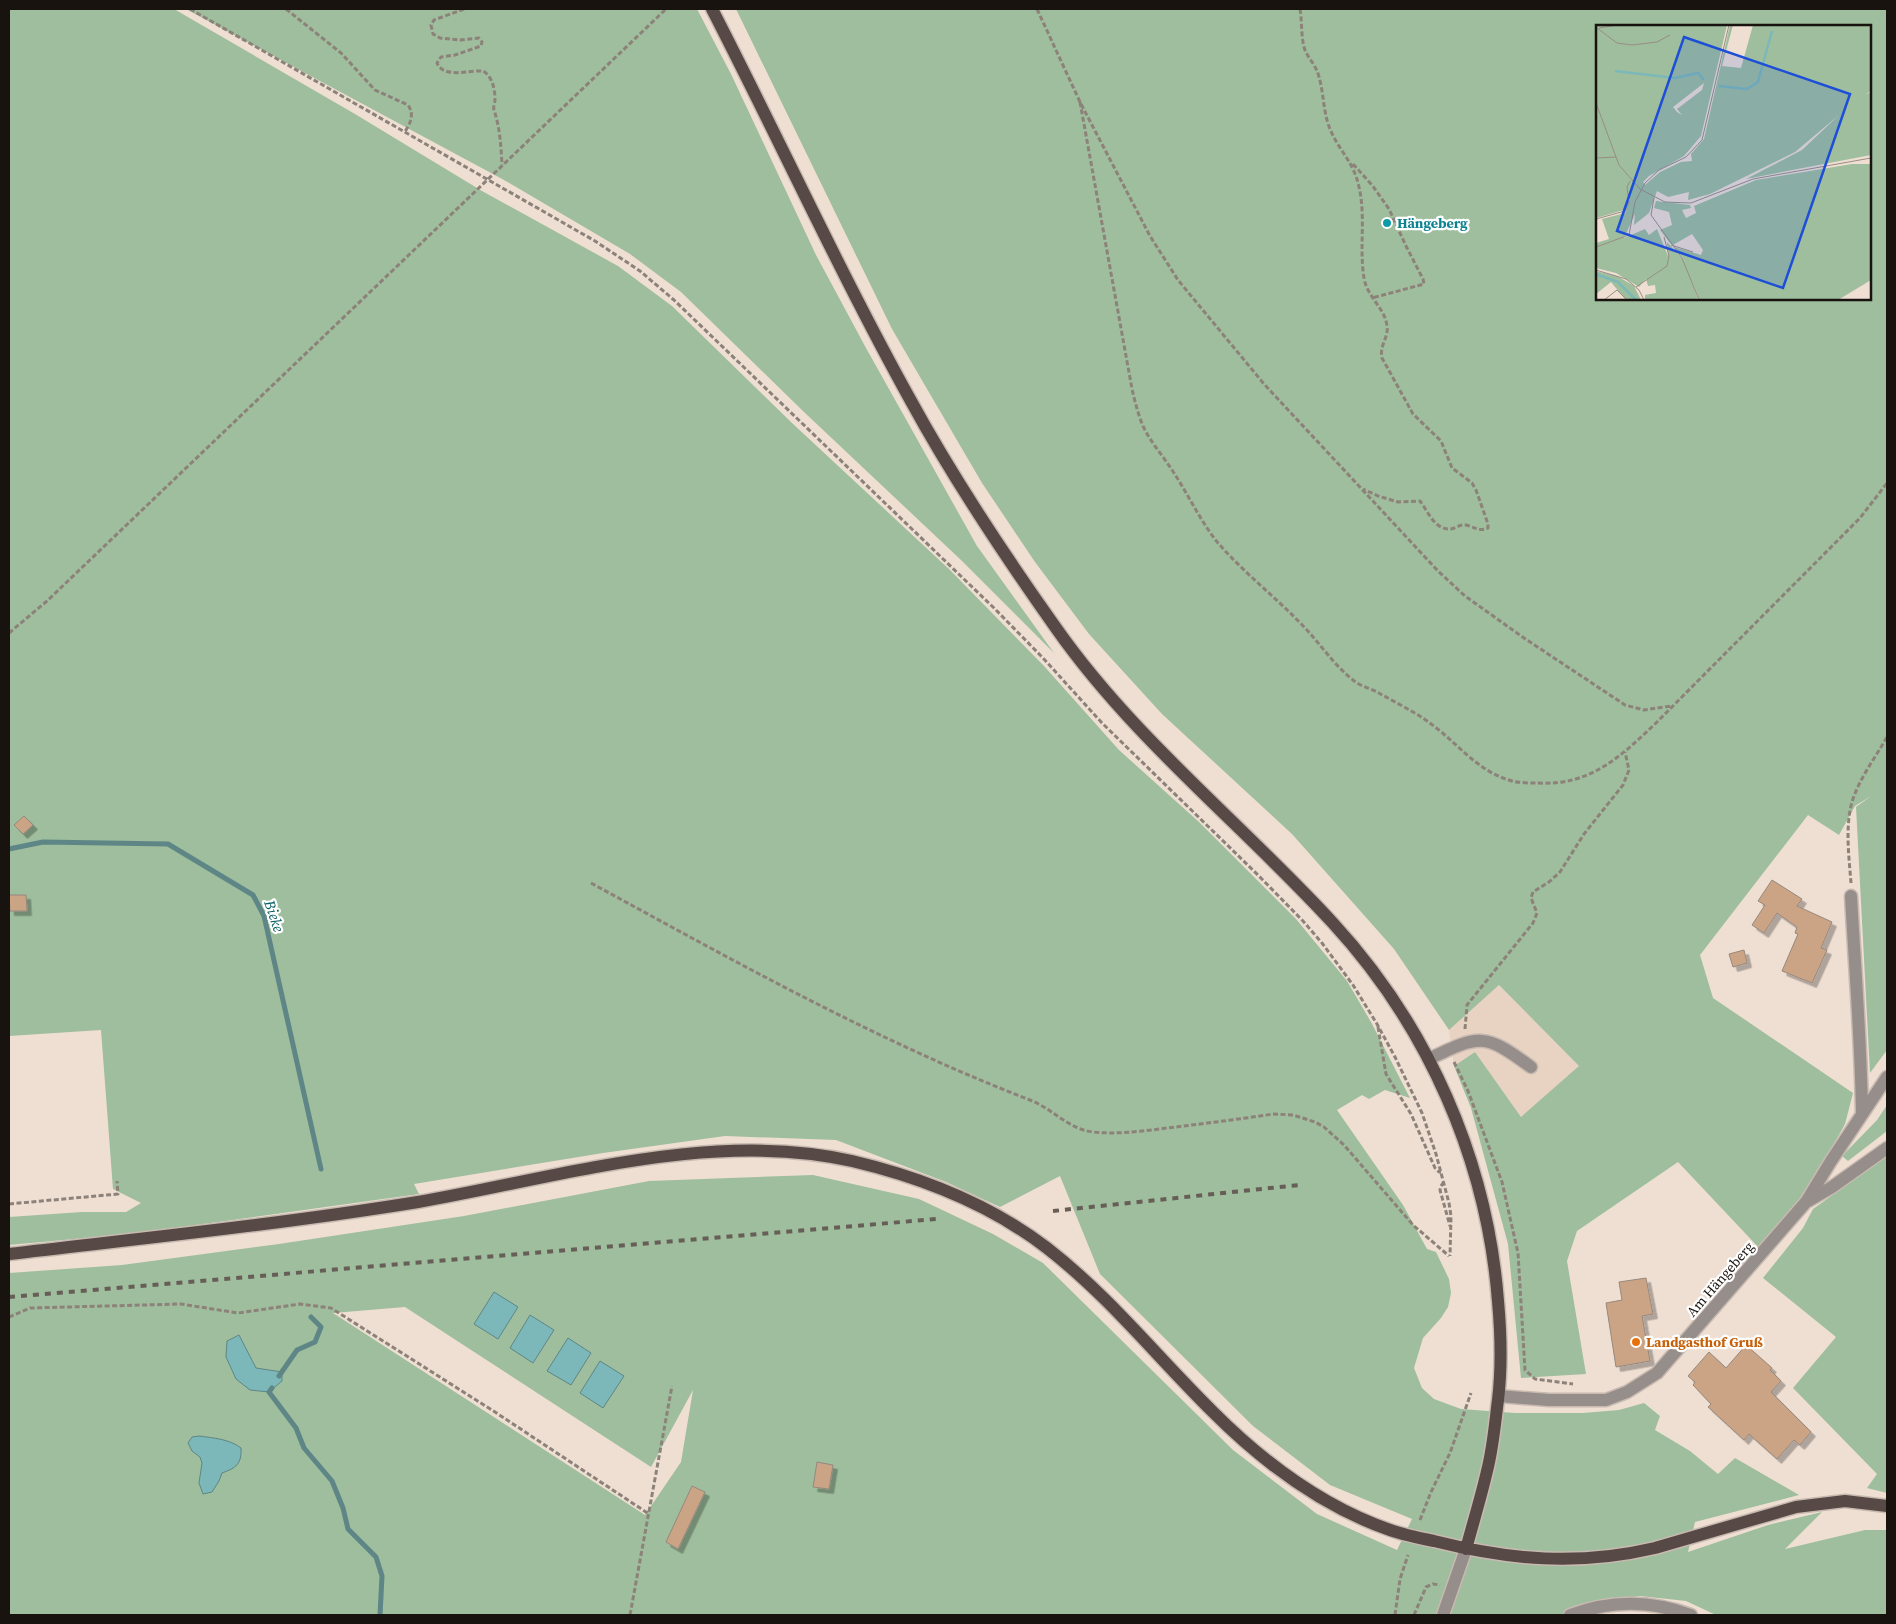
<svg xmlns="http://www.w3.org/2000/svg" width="1896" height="1624" viewBox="0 0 1896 1624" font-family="'Source Serif 4',serif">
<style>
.built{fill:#e8d2c2}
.green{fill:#9ebe9d;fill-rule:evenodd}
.water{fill:#7cb8b9;stroke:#5e8686}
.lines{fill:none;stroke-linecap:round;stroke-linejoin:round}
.stream{stroke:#5e8686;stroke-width:5}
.building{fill:#cba486;stroke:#96887d;filter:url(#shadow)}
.minor-casing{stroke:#c8bab0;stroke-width:15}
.major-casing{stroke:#c8bab0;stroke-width:15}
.path{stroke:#8d8279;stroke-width:3;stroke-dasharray:5 2.5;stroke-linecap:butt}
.minor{stroke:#968e8b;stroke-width:12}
.major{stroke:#574946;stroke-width:12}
.rail{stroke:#675e57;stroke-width:4;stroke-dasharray:6 6;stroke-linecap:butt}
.culture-dot{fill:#0f9aa8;stroke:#fff;stroke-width:2}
.food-dot{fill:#e8710a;stroke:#fff;stroke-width:2}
.labels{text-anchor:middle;stroke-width:4.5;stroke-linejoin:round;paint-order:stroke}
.culture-label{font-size:14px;font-weight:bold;fill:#0d838f;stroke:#fff;text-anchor:start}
.street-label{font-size:14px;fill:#18130f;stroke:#fff}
.food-label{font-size:14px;font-weight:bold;fill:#c56008;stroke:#fff;text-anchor:start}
.water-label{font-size:15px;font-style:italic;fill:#055e61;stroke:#fff}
.inset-river{fill:none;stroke:#7cb8b9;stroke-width:2.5}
.inset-road{fill:none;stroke:#998d85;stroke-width:1}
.view{fill:#1d4ed8;fill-opacity:0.15;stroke:#1d4ed8;stroke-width:2.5}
.inset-edge{fill:none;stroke:#18130f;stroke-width:2.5}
</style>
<defs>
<filter id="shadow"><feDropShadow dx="4.5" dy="4.5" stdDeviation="0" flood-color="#0004"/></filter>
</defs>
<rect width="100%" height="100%" fill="#efdfd3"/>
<!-- built -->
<path class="built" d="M1499,985L1580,1067L1521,1117L1475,1052L1454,1066L1449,1030Z"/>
<!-- green -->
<path class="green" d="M9,9H174L355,114L482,191L618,266L672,306L792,423L950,570L1044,666L1119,750L1199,822L1296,919L1347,981L1371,1022L1410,1098L1385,1090L1369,1099L1362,1095L1337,1110L1403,1205L1427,1249L1436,1252L1449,1279L1451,1293L1448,1307L1441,1318L1423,1338L1414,1368L1422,1388L1434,1399L1461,1409L1515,1413H1583L1619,1410L1644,1403L1660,1416L1655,1430L1690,1451L1718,1474L1735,1458L1799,1495L1695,1522L1688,1552L1768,1525L1822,1512L1785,1549L1865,1530H1887V1615H1716L1686,1601L1640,1596L1573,1607L1575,1615H9V1273L122,1265L279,1244L464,1216L649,1181L813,1175L919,1199L993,1234L1043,1263L1233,1450L1317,1514L1397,1550L1412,1519L1330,1485L1253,1426L1100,1274L1060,1176L1000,1207L946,1182L836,1140L725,1136L603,1153L414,1184L419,1194L139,1233L9,1245V1217L82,1212H126L141,1203L113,1189L101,1030L9,1036ZM405,1307L651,1467L693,1390L681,1462L645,1515L333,1313Z
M186,9H697L731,74L816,255L866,348L977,546L1054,653L961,560L804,412L681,292L630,254L504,180Z
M736,9H1887V1050L1870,1073L1856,807L1871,796L1855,806L1839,835L1808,815L1700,955L1713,998L1853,1093L1845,1124L1805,1196L1761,1250L1678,1162L1577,1231L1567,1261L1586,1374L1521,1378L1508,1244L1471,1108L1454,1066L1475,1052L1521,1117L1579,1066L1499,985L1449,1030L1394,949L1292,834L1162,714L1089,634L1035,562L982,483L892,329ZM1597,26H1870V299H1597Z
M1887,1105V1131L1848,1161L1842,1156L1877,1120Z
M1887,1156V1493L1867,1488L1877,1474L1793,1388L1836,1337L1763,1278L1803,1228L1813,1209Z"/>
<!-- water -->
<path class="water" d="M494,1292L518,1307L498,1339L474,1324Z
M530,1315L554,1330L533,1363L510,1348Z
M239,1335L256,1368L282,1372V1381L269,1392L250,1390L236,1379L226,1357L227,1341Z
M568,1338L591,1353L571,1385L547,1371Z
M600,1361L624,1376L603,1408L580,1393Z
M199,1436C214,1438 229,1439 241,1448C242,1464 236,1468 222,1473L219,1481L212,1492L203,1494L199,1483L202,1463L200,1457L192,1451L188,1443L192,1437Z"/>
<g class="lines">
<!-- stream -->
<path class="stream" d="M9,849L43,842L168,844L253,895L264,916L321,1169
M279,1376L297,1350L315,1342L321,1327L311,1317
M272,1388L269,1392L296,1428L304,1448L332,1481L343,1508L348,1529L376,1557L382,1576L380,1615"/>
</g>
<!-- building -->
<path class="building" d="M24,816L33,825L23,834L14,825Z
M1772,880L1802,899L1797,906L1832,922L1821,948L1827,950L1812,983L1782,971L1798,934L1795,933L1797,927L1777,913L1764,933L1752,925L1765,905L1758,901Z
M9,895H26L27,911H10Z
M1744,950L1747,963L1733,967L1729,954Z
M1646,1278L1653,1314L1642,1316L1650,1361L1616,1367L1606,1303L1622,1300L1619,1282Z
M1746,1345L1772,1368L1770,1370L1781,1381L1771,1392L1811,1432L1800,1445L1794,1440L1777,1459L1749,1434L1744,1440L1708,1407L1711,1404L1693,1385L1695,1382L1688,1376L1709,1352L1726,1368Z
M817,1462L833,1465L829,1489L813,1487Z
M692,1486L705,1492L678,1549L666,1542Z"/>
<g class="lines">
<defs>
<path id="minor" d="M1851,896C1855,969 1861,1041 1862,1114
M1429,1059C1480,1034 1485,1033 1531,1067
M1808,1201L1832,1187L1887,1148
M1499,1396L1549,1400H1606L1627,1392L1657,1373L1806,1202L1831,1161L1887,1077
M1443,1615L1466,1549
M1570,1615C1610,1600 1651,1600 1691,1615"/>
<path id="major" d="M712,9C779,139 840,273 911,401C953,478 1005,556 1056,628C1134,739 1241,823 1332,922C1428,1026 1487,1160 1498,1301C1501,1334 1502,1367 1498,1400C1495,1423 1493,1448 1487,1471C1481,1497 1473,1523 1466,1549
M9,1254C145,1238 282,1224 418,1202C556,1178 712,1129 852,1161C920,1177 991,1205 1047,1248C1110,1297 1157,1357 1213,1412C1263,1462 1323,1507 1390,1530C1404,1535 1419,1538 1434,1541C1510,1560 1578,1566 1655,1548L1796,1507L1845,1501L1887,1506"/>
</defs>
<!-- minor casing -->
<use href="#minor" class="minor-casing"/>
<!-- major casing -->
<use href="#major" class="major-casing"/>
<!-- path -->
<path class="path" d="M190,9L595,241L640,271L674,300L994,608L1043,658L1102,723L1258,875L1303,921L1322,943L1353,985L1377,1024L1395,1057L1422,1113L1436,1154L1449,1203L1451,1216L1450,1256
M286,9L341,53L375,90L408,105C415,115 410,124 404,133
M464,9L434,20L431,25L433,34L440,38L460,40L479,38L482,42L481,46L455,55L441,57L437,63C444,79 469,70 483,71C492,76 495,89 495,99C495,103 493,107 494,110C500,128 501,146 502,165
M1037,9L1080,102L1150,236L1178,280L1264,384L1438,571L1465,596L1524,638L1625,705L1644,710L1671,706
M1300,9C1302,21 1301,35 1304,47C1307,58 1316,64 1319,77C1324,94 1323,112 1330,129C1339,151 1354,162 1359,187C1366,217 1359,248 1364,278C1367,297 1385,308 1387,326C1389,337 1379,346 1382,358L1413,414L1441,441L1452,468L1472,483L1476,490L1488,524V528C1480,532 1474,527 1466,525C1460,524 1456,528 1451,529C1434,530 1428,511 1420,501L1398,502L1378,496L1363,489
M1080,102L1132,389C1135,402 1138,414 1143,426C1151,443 1164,457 1174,473C1189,496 1201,522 1218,543C1245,574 1277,598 1305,628C1321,645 1335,666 1353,680C1360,686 1369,688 1377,692C1396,703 1418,713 1435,727C1461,747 1479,772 1512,781C1520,783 1530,783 1538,783C1590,786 1620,757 1655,724L1860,518L1887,483
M1353,164L1372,185L1389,209L1406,246L1423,279L1424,284L1372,298
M9,633L47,601L666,9
M591,883C734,961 877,1041 1030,1100C1053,1109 1068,1129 1093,1132C1121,1135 1149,1130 1176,1127C1208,1123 1241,1119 1273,1114L1293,1115L1315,1122L1324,1127L1344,1145L1413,1225L1449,1256
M1851,883C1849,857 1845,827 1852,802C1859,779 1875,758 1887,737
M1378,1027L1386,1074L1411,1114L1435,1168L1439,1172H1441
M1465,1029L1467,1005L1533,923L1537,913L1531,898L1533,892L1549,882L1560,872L1584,834L1623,785L1629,770L1625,752
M1454,1062L1468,1091L1502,1182L1518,1253L1525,1370L1535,1379L1573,1384
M1444,1182L1441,1186L1440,1190L1450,1226
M9,1204L118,1194L117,1181
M9,1317L30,1308L181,1304L238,1313L300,1304L331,1308L495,1412L649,1514
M1420,1520L1431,1492L1450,1453L1471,1393
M630,1615L672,1386
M1395,1615L1400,1579L1408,1555
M1414,1615L1426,1587L1433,1584L1440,1585"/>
<!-- minor -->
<use href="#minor" class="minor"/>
<!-- major -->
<use href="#major" class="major"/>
<!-- rail -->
<path class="rail" d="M1053,1211L1299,1185
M9,1297L937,1219"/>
</g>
<!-- markers -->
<circle class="culture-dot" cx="1387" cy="223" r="5"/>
<circle class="food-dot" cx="1636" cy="1342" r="5"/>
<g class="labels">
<!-- culture labels -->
<g class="culture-label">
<text x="1397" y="228">Hängeberg</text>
</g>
<!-- street labels -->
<g class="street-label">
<text transform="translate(1720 1279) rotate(-49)" y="5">Am Hängeberg</text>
</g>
<!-- food labels -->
<g class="food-label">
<text x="1646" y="1347">Landgasthof Gruß</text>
</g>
<!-- water labels -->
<g class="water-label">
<text transform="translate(274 916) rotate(71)" y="5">Bieke</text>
</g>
</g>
<!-- overview -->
<g transform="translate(1596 25)">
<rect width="275" height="275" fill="#efdfd3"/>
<path d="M0,0H131L105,111L88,131L53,151L47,157L49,160L64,147L85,137L96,136L95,129L108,114L134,0H137L126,41L145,43L157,0H275V66L269,70L275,67V130L150,154L206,125L243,90L199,127L114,169L92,175L93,167L72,172L61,166L53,188L38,200L39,189L28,213L49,204L53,210L61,204L72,231L71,217L89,236L78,222L105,230L107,225L96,209L77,220L74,218L64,205L76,200L73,187L58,183L60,176L94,180L95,183L86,185L90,193L100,188L98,181L160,155L256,139H275V255L242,275H103L95,254L102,275H49V270L60,268L59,260L52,261L50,254L43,262L20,248L0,243V218L13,214L6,194L29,188L34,174L31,173L28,185L0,193ZM108,58L106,65L81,84L86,90L81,87L77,82ZM0,246L21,251L38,261L45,275H30L15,257L0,269Z" fill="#9ebe9d" fill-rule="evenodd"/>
<path class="inset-river" d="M19,46L79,53L102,48L108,55M123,61L151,64L162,57L176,6M0,249L22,257L40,275"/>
<path class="inset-road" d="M1,3L21,18L36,20L61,17L74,10M3,3L22,0M0,78L23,140L44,164M0,133L20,132M44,164L69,177L95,178L157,154L275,133M58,173L55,190L86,233L103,275M0,194L29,186L33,177L31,162L34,156M75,220L97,227M0,222L33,210L39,177L49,158L63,145L90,132L106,115L133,0M0,245L30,254L43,265L48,275M40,262L71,241L73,231L68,212M8,275L21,265L31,275"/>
<path class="view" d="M88,12L254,69L187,263L21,206Z"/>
<rect width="275" height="275" class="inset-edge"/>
</g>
<!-- border -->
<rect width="1896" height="1624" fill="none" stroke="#18130f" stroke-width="20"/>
</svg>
